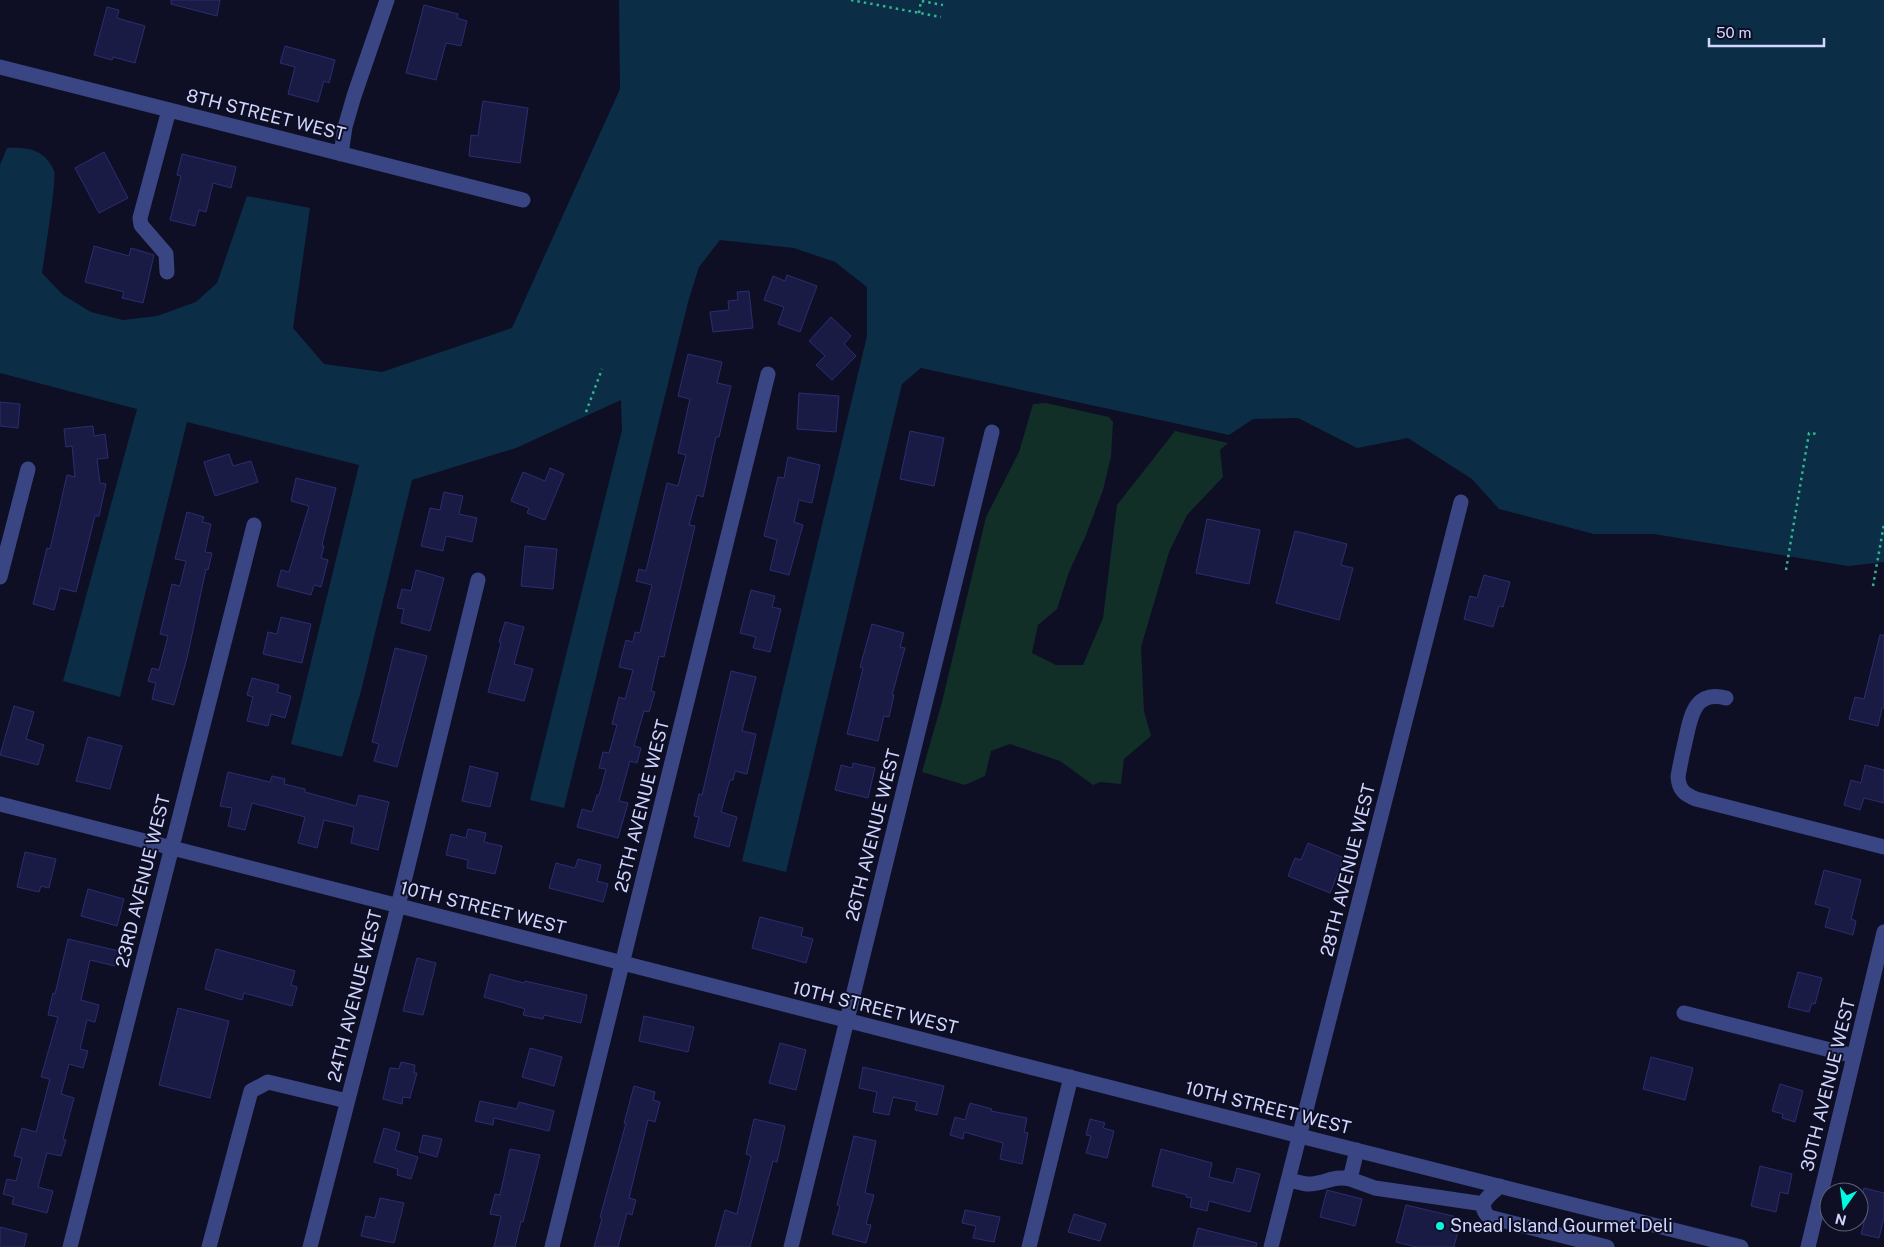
<svg xmlns="http://www.w3.org/2000/svg" width="1884" height="1247" viewBox="0 0 1884 1247" font-family="'Public Sans',sans-serif">
<style>
.green{fill:#112e27}
.water{fill:#0c2d46}
.building{fill:#1a1b45;stroke:#2c2d71}
.lines{fill:none;stroke-linecap:round;stroke-linejoin:round}
.path{stroke:#2fb691;stroke-width:2.5;stroke-dasharray:2.5 4;stroke-linecap:butt}
.minor{stroke:#394683;stroke-width:15}
.poi-dot{fill:#00fce0;stroke:#0e0f24;stroke-width:2}
.labels{text-anchor:middle;stroke-width:4;stroke-linejoin:round;paint-order:stroke}
.street-label{font-size:18px;fill:#d1d6ff;stroke:#0e0f24}
.poi-label{font-size:18px;fill:#d1d6ff;stroke:#0e0f24;text-anchor:start}
</style>
<rect width="100%" height="100%" fill="#0e0f24"/>
<!-- green -->
<path class="green" d="M1046,403L1109,417L1113,422L1111,457L1103,490L1086,535L1069,572L1057,609L1038,625L1032,653L1056,665H1083L1103,618L1117,505L1175,431L1228,443L1220,450L1223,477L1187,515L1169,552L1141,647L1144,711L1151,736L1124,759L1121,784L1100,782L1093,785L1060,761L1010,744L991,751L985,776L965,785L922,772L942,702L986,517L1019,452L1033,404Z"/>
<!-- water -->
<path class="water" d="M619,0H1884V562L1848,566L1654,534H1594L1499,509L1472,479L1408,438L1357,448L1298,418L1253,419L1229,435L921,368L902,384L786,872L742,861L867,336V287L835,262L794,248L720,240L699,267L688,302L564,808L530,800L622,430L621,400L516,448L412,480L361,691L342,757L291,744L359,465L187,422L120,697L63,681L137,409L0,373V165L7,148C27,147 45,149 54,171C57,179 44,258 42,273L63,295L91,312L123,320L157,316L196,302L217,283L247,196L310,208L293,328L324,364L382,372L512,328L620,89Z"/>
<!-- building -->
<path class="building" d="M171,0H220L217,16L171,4Z
M424,5L458,14L457,18L467,21L461,46L446,43L436,80L406,73Z
M107,7L119,10L117,18L145,26L135,63L113,57L112,60L94,55Z
M285,46L335,60L329,83L324,81L318,102L288,94L295,67L280,63Z
M483,101L528,108L520,163L469,156L471,135L478,136Z
M104,152L128,198L99,213L75,168Z
M182,154L236,167L231,188L213,183L206,212L199,210L195,226L170,220L181,176L177,175Z
M94,246L129,256L131,248L154,255L143,303L122,298L124,292L85,282Z
M787,275L817,286L800,332L778,324L784,307L764,300L773,276L785,281Z
M749,291L753,328L713,332L710,312L729,310L728,301L738,300L737,292Z
M831,317L851,336L844,344L856,356L832,380L816,365L825,356L809,341Z
M688,354L722,362L717,383L731,386L719,437H716L703,497L697,495L689,525L695,526L664,657L659,656L651,691L655,692L649,712L644,711L634,746L641,748L637,763L630,761L619,801L628,803L618,838L577,827L582,809L592,812L597,795H599L606,769L599,768L603,752L609,753L617,725L612,724L619,697L625,699L633,670L619,667L626,640L633,642L635,632L640,633L652,585L636,581L639,569L646,571L667,483L678,486L686,455L678,453L690,399L678,396Z
M799,393L839,396L836,432L797,429Z
M0,402L20,404L18,428L0,426Z
M93,426L94,436L105,434L108,458L97,459L100,483L106,484L99,516H95L76,592L60,588L54,610L33,604L47,548L50,549L67,475L75,477L72,446L66,447L64,429Z
M910,431L944,438L934,486L900,479Z
M229,454L233,466L251,461L258,482L215,496L204,462Z
M788,457L820,465L812,503L799,500L794,522L803,525L789,575L770,570L777,540L764,536L778,477L784,478Z
M550,468L564,474L545,520L527,513L529,508L511,501L523,472L545,481Z
M296,478L336,488L322,545L324,546L321,558L328,560L321,587L314,585L311,595L277,586L281,570L289,572L309,506L291,501Z
M444,492L463,496L459,514L477,518L472,542L446,536L443,551L421,546L430,508L440,510Z
M187,512L204,517L202,522L211,524L205,552L212,553L208,570L206,569L187,658L174,705L152,699L156,683L148,681L152,668L159,670L168,636L160,634L172,584L180,586L186,561L175,559Z
M1207,519L1260,530L1249,584L1196,573Z
M1295,531L1347,544L1341,565L1353,568L1339,620L1276,603Z
M525,546L557,549L553,589L521,586Z
M416,570L444,578L430,631L401,623L404,609L397,608L402,589L411,591Z
M1484,575L1510,582L1503,607L1499,606L1493,627L1464,619L1470,596L1477,598Z
M751,590L775,596L772,607L781,609L770,652L753,648L756,637L740,633Z
M281,617L311,624L302,663L263,654L268,632L277,634Z
M505,622L524,627L514,664L533,669L524,701L488,692L501,643L499,642Z
M872,624L904,633L900,647L905,648L892,695H894L889,717L884,716L878,741L847,734L863,668L860,667Z
M1880,635H1884V708H1882L1878,726L1849,719L1855,697L1864,699Z
M395,648L427,656L397,767L374,761L379,744L372,742Z
M731,671L756,677L742,731L756,734L747,774L735,771L733,780H730L721,812L737,817L729,847L694,837L699,817L694,816L699,794L702,795Z
M252,678L279,685L277,692L291,696L285,718L271,714L268,726L247,721L253,697L247,695Z
M14,706L34,712L26,739L44,745L38,765L0,755Z
M88,737L122,746L110,789L76,781Z
M853,763L875,768L868,798L835,790L841,765L852,768Z
M1865,765L1884,770V803L1864,798L1860,810L1844,805L1851,780L1861,783Z
M470,766L498,773L490,807L462,801Z
M228,772L270,782L272,776L285,779L284,784L305,789V792L356,806L359,795L389,802L378,850L351,843L354,827L324,820L317,848L298,843L305,817L252,803L245,830L228,826L232,808L220,806Z
M468,829L486,833L484,842L502,846L495,874L467,868L468,860L446,855L451,834L466,838Z
M1308,843L1344,858L1330,893L1288,876L1295,858L1301,860Z
M25,852L56,859L49,888L41,886L39,892L17,887Z
M578,859L601,865L597,881L608,884L603,902L549,888L556,863L575,868Z
M1824,870L1861,880L1851,919L1856,921L1853,935L1825,927L1830,908L1815,904Z
M88,889L124,899L117,926L81,916Z
M760,917L803,928L801,936L813,939L806,963L752,948Z
M68,939L119,951L115,966L90,960L81,1000L99,1005L95,1022L87,1020L80,1049L88,1051L83,1068L69,1064L61,1094L74,1098L63,1139L66,1140L61,1156L47,1153L38,1187L53,1191L47,1213L12,1204L14,1197L3,1194L7,1179L16,1181L22,1158L14,1156L22,1128L36,1132L50,1079L41,1077L58,1017L48,1015L53,993L55,994Z
M216,949L295,971L291,985L297,987L292,1006L244,993L242,1000L205,989Z
M417,958L436,963L423,1015L403,1011Z
M1798,972L1822,978L1815,1004L1812,1003L1809,1012L1788,1007Z
M490,974L524,983L525,981L587,995L581,1023L544,1015L543,1019L523,1015L525,1009L484,997Z
M178,1008L229,1021L210,1098L159,1085Z
M644,1016L694,1027L688,1052L639,1041Z
M780,1043L806,1050L796,1090L769,1083Z
M530,1048L562,1057L554,1086L522,1077Z
M1651,1057L1693,1068L1685,1100L1643,1089Z
M401,1062L415,1065L414,1073H417L410,1098L403,1097L402,1104L383,1099L390,1068L399,1069Z
M863,1067L944,1086L937,1115L915,1110L917,1102L893,1097L889,1115L873,1112L877,1092L859,1088Z
M1780,1084L1803,1091L1795,1122L1782,1118L1783,1114L1772,1111Z
M634,1086L655,1092L653,1100L660,1102L655,1122L648,1120L629,1198L636,1200L632,1215L627,1213L618,1247H594L602,1218L600,1217L626,1123H624Z
M480,1101L517,1109L519,1102L554,1111L549,1131L494,1118L493,1125L475,1121Z
M970,1103L992,1109L991,1111L1027,1118L1024,1132L1028,1133L1022,1164L1000,1159L1003,1143L964,1132L963,1139L950,1135L955,1117L965,1120Z
M754,1119L785,1126L777,1162L773,1161L750,1247H715L725,1210L737,1214L751,1156L746,1154Z
M1090,1119L1105,1123L1103,1128L1114,1131L1107,1158L1086,1153L1091,1136L1086,1135Z
M384,1128L400,1133L395,1150L418,1157L411,1179L397,1175L398,1169L374,1162Z
M423,1135L442,1139L437,1157L419,1152Z
M854,1136L876,1141L865,1193L874,1195L866,1224L871,1225L866,1243L832,1234L840,1206L837,1205Z
M510,1149L540,1155L523,1222L521,1221L515,1247H494L501,1216L490,1214L495,1194L500,1195Z
M1161,1149L1212,1163L1209,1177L1233,1183L1237,1168L1260,1174L1250,1212L1209,1201L1207,1211L1190,1207L1192,1198L1186,1197L1187,1195L1152,1186Z
M1760,1166L1792,1174L1788,1194L1780,1192L1776,1212L1751,1206Z
M1864,1188L1884,1193V1217L1879,1238L1861,1234L1865,1219L1859,1217V1208Z
M1327,1190L1362,1199L1355,1226L1320,1217Z
M380,1198L404,1203L394,1243L361,1236L366,1216L375,1218Z
M1406,1205L1461,1218L1454,1247H1416L1396,1242Z
M965,1210L1000,1217L994,1242L973,1238L976,1226L962,1223Z
M1074,1214L1106,1224L1100,1241L1068,1232Z
M0,1227L27,1234L24,1247H0Z
M1198,1228L1257,1243L1256,1247H1193Z"/>
<g class="lines">
<!-- path -->
<path class="path" d="M851,0L941,17
M919,13L921,1L943,5
M586,412L602,369
M1786,570L1809,433L1819,434
M1873,586L1884,524"/>
<!-- minor -->
<path class="minor" d="M0,67L523,200
M341,154L345,127L354,96L387,0
M167,272L166,254L141,225L140,218L169,110
M0,577L28,469
M1726,698C1695,690 1691,715 1686,738C1683,751 1680,764 1678,777C1679,790 1684,794 1696,799L1884,847
M0,804L1300,1136L1741,1247
M1684,1013L1854,1056
M1350,1179L1375,1188L1484,1204
M1289,1180C1295,1181 1303,1184 1309,1184C1325,1184 1333,1175 1350,1179L1357,1150
M1500,1186C1490,1195 1475,1204 1489,1217L1607,1247
M70,1247L254,525
M209,1247L251,1091L268,1082L347,1101
M310,1247L398,906L478,580
M552,1247L768,374
M791,1247L992,432
M1029,1247L1071,1077
M1271,1247L1461,502
M1808,1247L1884,932"/>
</g>
<!-- markers -->
<circle class="poi-dot" cx="1440" cy="1226" r="5"/>
<g class="labels">
<!-- street labels -->
<g class="street-label">
<text transform="translate(266 115) rotate(14)" y="6">8TH STREET WEST</text>
<text transform="translate(642 806) rotate(-76)" y="6">25TH AVENUE WEST</text>
<text transform="translate(873 835) rotate(-76)" y="6">26TH AVENUE WEST</text>
<text transform="translate(1348 870) rotate(-76)" y="6">28TH AVENUE WEST</text>
<text transform="translate(143 881) rotate(-76)" y="6">23RD AVENUE WEST</text>
<text transform="translate(483 908) rotate(14)" y="6">10TH STREET WEST</text>
<text transform="translate(355 996) rotate(-76)" y="6">24TH AVENUE WEST</text>
<text transform="translate(875 1008) rotate(14)" y="6">10TH STREET WEST</text>
<text transform="translate(1828 1085) rotate(-76)" y="6">30TH AVENUE WEST</text>
<text transform="translate(1268 1108) rotate(14)" y="6">10TH STREET WEST</text>
</g>
<!-- poi labels -->
<g class="poi-label">
<text x="1450" y="1232">Snead Island Gourmet Deli</text>
</g>
</g>
<!-- north arrow -->
<g transform="translate(1844 1207) rotate(194)"><circle r="24" fill="#0e0f24" stroke="#5c5f7c"/>
<path d="M0-4L9 19L0 12L-9 19Z" fill="#00fce0"/>
<text y="-8" font-size="14" font-weight="bold" text-anchor="middle" fill="#d1d6ff">N</text>
</g>
<!-- scale -->
<path d="M1709 38v8h115v-8" fill="none" stroke="#d1d6ff" stroke-width="2.5"/>
<text x="1716" y="38" font-size="15" fill="#d1d6ff" stroke="#0e0f24" stroke-width="4" paint-order="stroke">50 m</text>
</svg>
